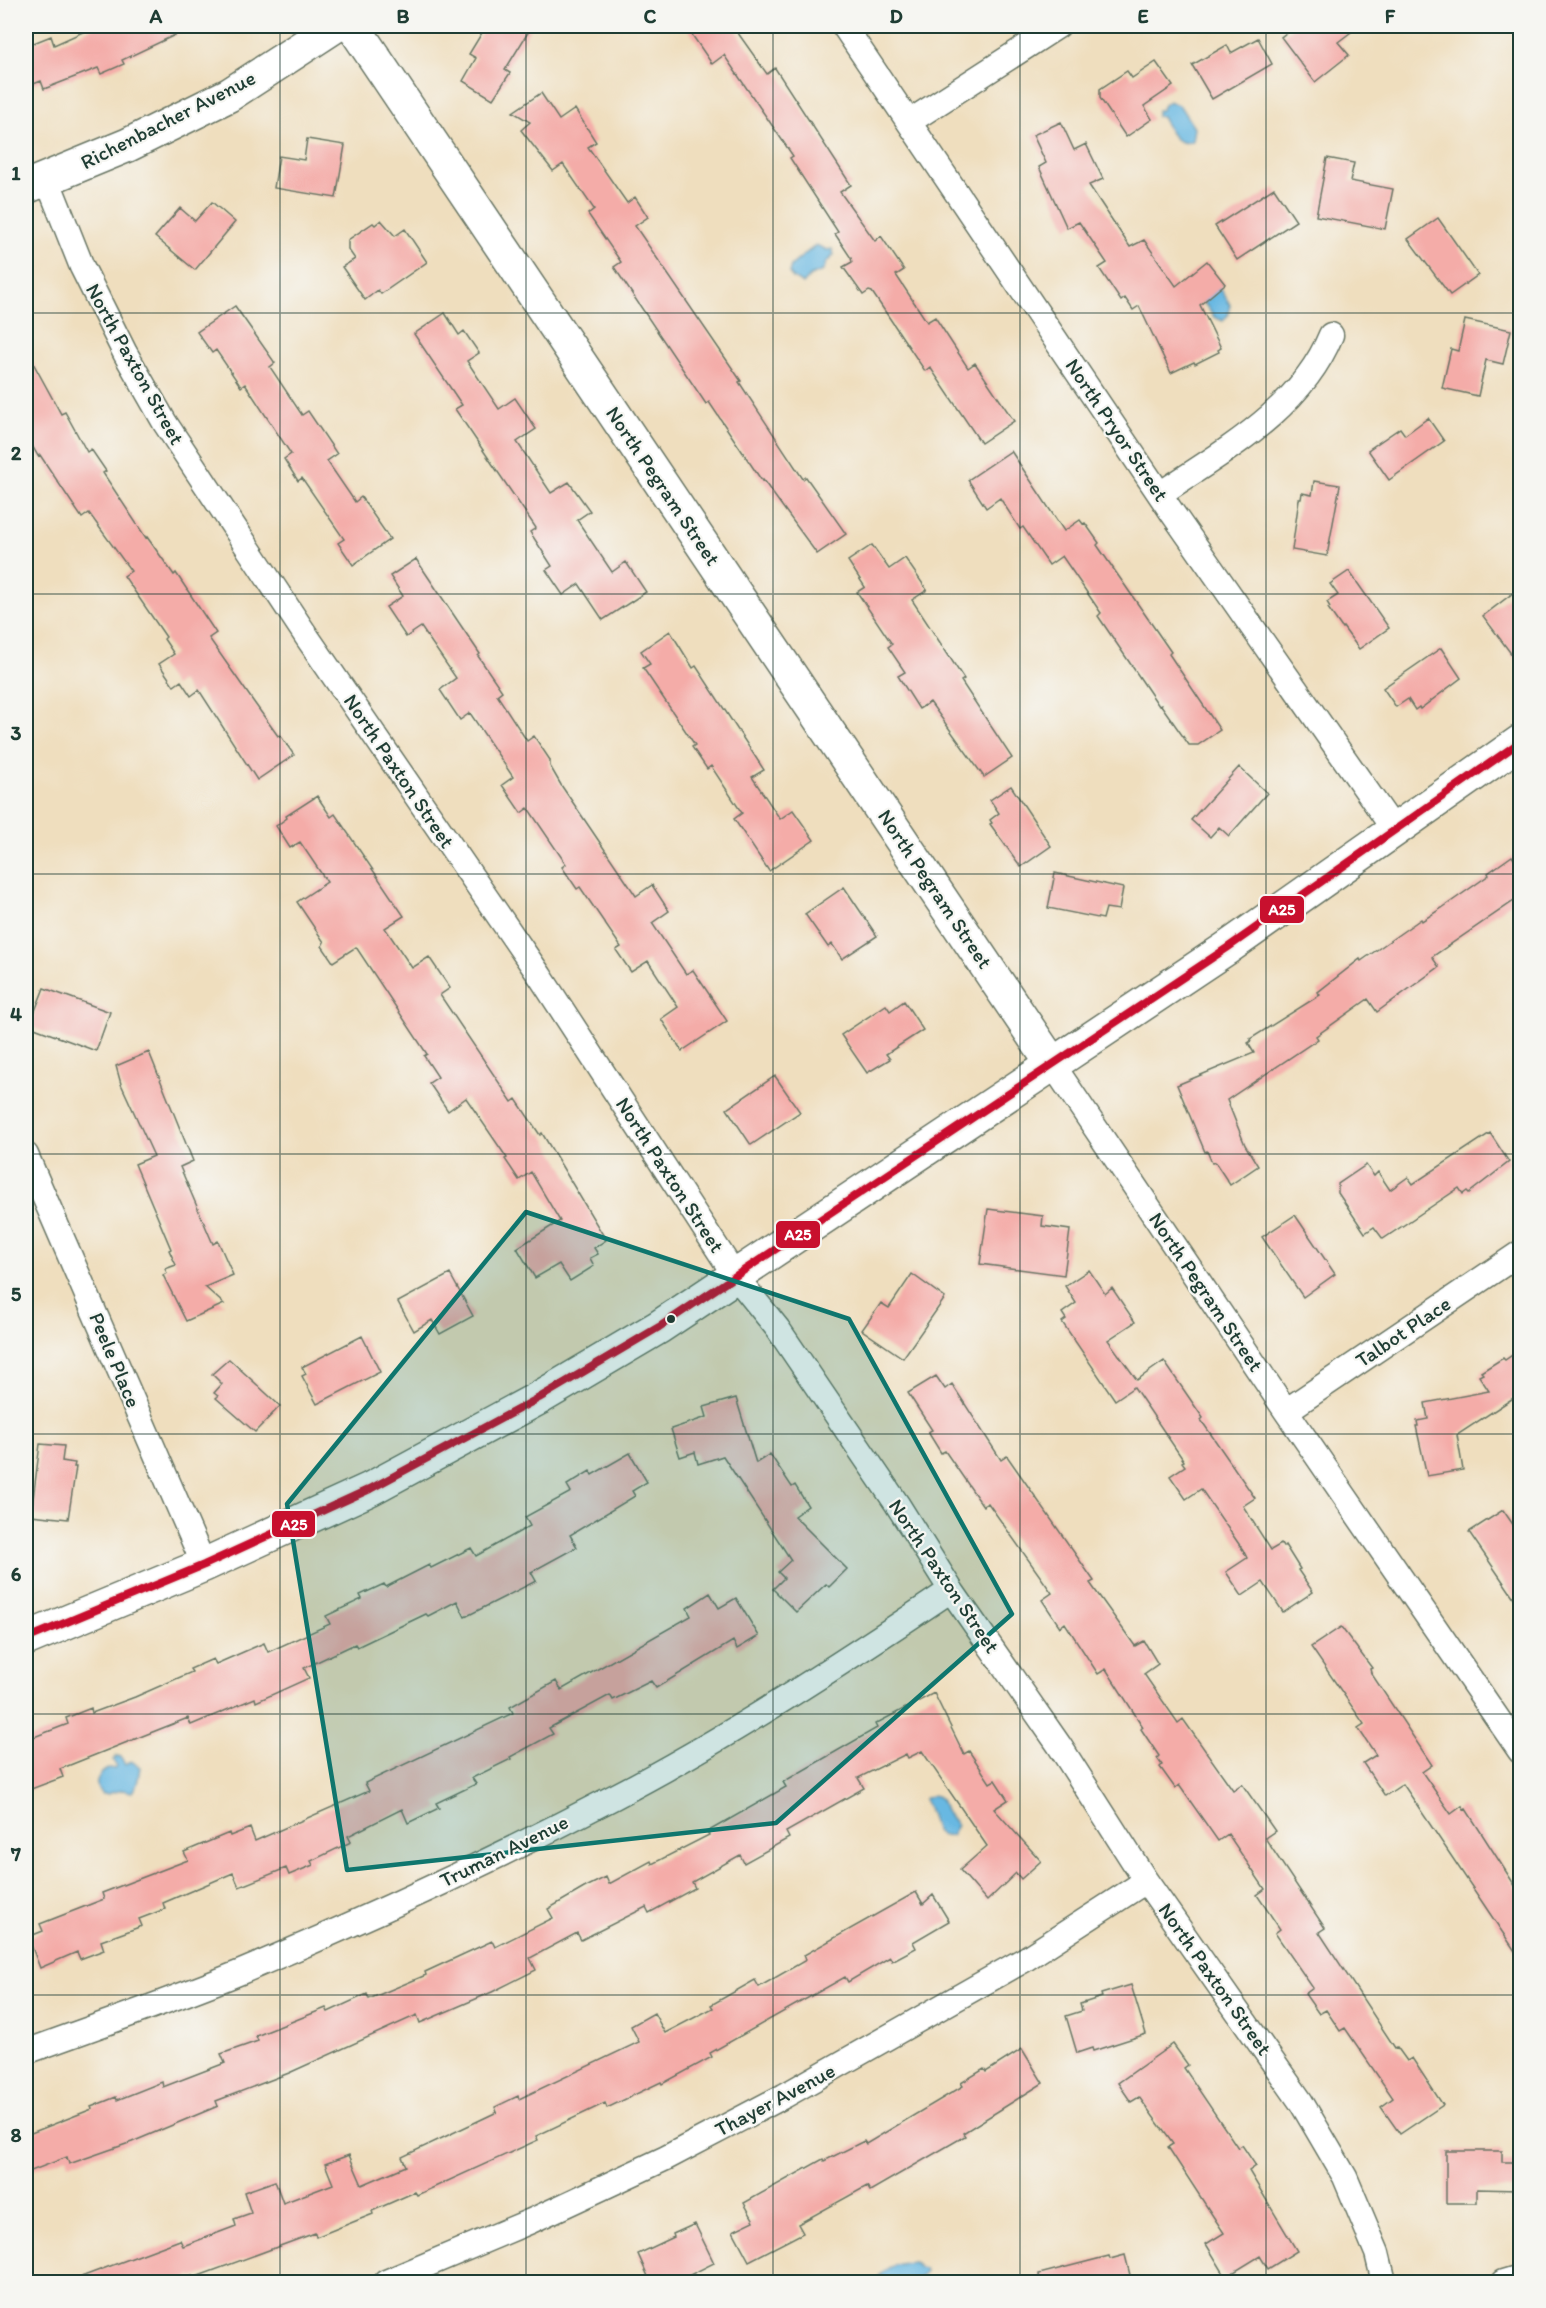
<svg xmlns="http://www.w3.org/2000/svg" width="1546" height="2308" viewBox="0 0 1546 2308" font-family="Itim,sans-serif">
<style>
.water{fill:#67b8e2;stroke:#437a8b;stroke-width:1.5}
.building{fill:#f4aca8}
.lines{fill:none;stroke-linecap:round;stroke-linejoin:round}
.street-casing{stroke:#687564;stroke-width:27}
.secondary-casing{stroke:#687564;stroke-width:36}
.street{stroke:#fff;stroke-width:24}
.secondary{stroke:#fff;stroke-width:33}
.bus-1-casing{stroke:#f6f6f2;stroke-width:12}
.bus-1{stroke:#c8102e;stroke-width:8}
.marked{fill:#0f766e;fill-opacity:0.2;stroke:#0f766e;stroke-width:4.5;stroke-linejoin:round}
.grid{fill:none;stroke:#1f3d34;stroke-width:1.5;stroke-opacity:0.55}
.bus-dot{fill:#1f3d34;stroke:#f6f6f2;stroke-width:2}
.labels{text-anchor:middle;stroke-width:4.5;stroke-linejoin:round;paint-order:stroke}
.street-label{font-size:21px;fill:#1f3d34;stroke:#f6f6f2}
.line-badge{stroke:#f6f6f2;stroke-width:2}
.badge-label{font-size:16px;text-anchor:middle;font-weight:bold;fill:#fff}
.neatline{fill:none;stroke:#1f3d34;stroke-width:2}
.grid-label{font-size:20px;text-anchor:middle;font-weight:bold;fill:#1f3d34}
</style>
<rect width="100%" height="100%" fill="#f6f6f2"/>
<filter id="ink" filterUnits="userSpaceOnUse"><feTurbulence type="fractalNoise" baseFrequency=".0167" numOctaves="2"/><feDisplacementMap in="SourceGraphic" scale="12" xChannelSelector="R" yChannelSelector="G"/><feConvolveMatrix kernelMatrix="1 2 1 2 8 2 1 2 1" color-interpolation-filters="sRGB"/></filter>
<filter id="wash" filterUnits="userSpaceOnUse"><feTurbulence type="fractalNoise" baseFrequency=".008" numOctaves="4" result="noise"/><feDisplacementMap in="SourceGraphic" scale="24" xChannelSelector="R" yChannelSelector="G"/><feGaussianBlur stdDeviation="1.35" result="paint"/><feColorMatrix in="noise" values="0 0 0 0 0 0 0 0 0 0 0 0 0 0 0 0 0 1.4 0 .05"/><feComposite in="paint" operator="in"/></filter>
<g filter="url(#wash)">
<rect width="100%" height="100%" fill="#efdebe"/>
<!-- water -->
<path class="water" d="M1169,101L1180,106L1194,128L1192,141C1175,148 1169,129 1162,117L1157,116V110H1161L1164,105Z
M816,245L827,250L832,249L834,255L826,263L823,271L810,276L803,284L793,278L789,273L791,266Z
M1217,282L1230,305L1228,315L1223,321L1214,317L1200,297Z
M117,1756L121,1757L125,1765L131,1761L140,1767L137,1784L132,1792L122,1790L107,1794H102C91,1783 99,1773 110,1768L114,1769L116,1765L113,1760Z
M933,1795C945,1798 941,1805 947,1814C950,1818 954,1820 957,1825L951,1836C935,1839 934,1825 930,1813C928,1808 926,1804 924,1799Z
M913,2262L919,2268L924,2269L926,2272C915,2286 892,2283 877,2282C881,2267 898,2263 913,2262Z"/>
<g id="blocks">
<!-- building -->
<path class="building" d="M96,26H194L122,60L124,64L101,74L98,68L44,89L41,81L26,87V46L51,36L54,45Z
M486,26H532L505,70L510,73L493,99L463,81L476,58L469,54Z
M686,26H733L767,74L775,68L851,185L840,192L875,241L881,236L904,270L896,275L927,322L935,317L968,368L975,363L1014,421L981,443L930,367L925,371L872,292L869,291L863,295L843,267L852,262L851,258L835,234L838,232L790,158L793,156L724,55L712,64Z
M1295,26H1359L1338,42L1349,55L1315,82L1281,37Z
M1258,38L1272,64L1212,99L1192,65L1227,45L1231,53Z
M1156,62L1173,86L1144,106L1152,119L1126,137L1100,98V89L1127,71L1132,78Z
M541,93L559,120L575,109L596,142L588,147L627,203L635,197L648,217L635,226L741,381L739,382L803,479L806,477L846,534L817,554L763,480L762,481L709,402L706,404L614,267L621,262L588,214L594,209L563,164L553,171L521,130L530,122L513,112Z
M1061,122L1074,150L1086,144L1103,179L1089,185L1130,247L1144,240L1176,286L1207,261L1225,284L1200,305L1221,348L1218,350L1219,352L1195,364L1194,362L1171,373L1139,306L1133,310L1125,298L1121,301L1099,268L1107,263L1079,222L1067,228L1039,167L1046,163L1033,135Z
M307,139L345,145L336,198L274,188L279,156L304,160Z
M1327,158L1354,163L1350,181L1393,189L1385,229L1316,216Z
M1274,188L1296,221L1237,260L1215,226Z
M212,202L235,222L195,270L155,237L180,208L195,221Z
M1438,218L1478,275L1450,295L1408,239Z
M381,220L395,236L405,229L427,262L381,294L378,290L365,300L342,267L355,259L348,249V240L373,223L375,225Z
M235,306L275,363L270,367L302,415L308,411L337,454L327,461L355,502L361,497L390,539L353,565L338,543L344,539L302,478L298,481L284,459L291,454L245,384L241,387L216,350L212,353L197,332Z
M445,313L459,335L464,331L479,353L467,361L499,409L515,398L536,429L517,442L551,493L569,482L590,511L577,520L612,572L626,562L646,592L603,620L579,584L563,595L546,570L552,566L530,532L536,528L455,409L462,405L414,334Z
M1465,320L1511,330L1503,364L1486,360L1478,396L1442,388L1451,349L1458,351Z
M26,350L61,414L65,412L87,452L91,449L106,471L103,473L146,538L147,537L174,575L176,573L216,633L209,638L253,701L278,736L280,735L294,755L257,780L199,690L191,696L181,681L174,686L159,664L174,654L164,639L166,637L124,576L131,571L89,513L82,518L40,455L38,456L26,435Z
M1428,418L1444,441L1389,480L1368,450L1400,428L1405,435Z
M1011,451L1064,531L1080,520L1083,524L1085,523L1099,543L1097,545L1171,652L1169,654L1220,730L1198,745H1189L1161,705L1159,706L1098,616L1101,613L1062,556L1049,565L1023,527L1020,529L1000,498L986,508L968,480Z
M1314,481L1340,485L1327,556L1292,550L1299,499H1301L1302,493L1312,495Z
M872,545L889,569L905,558L927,590L912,600L964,679L961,681L1012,758L984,777L930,702L919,709L898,676L905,672L888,647L892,644L857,592L865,587L848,561Z
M416,559L480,654L478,656L502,691L497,695L527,741L534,736L550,760V766L561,785L636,896L652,885L669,911L652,923L686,974L693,970L727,1021L682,1051L661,1019L678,1007L648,961L631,972L616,950L621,947L580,887L577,889L562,867L566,864L528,808L521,813L502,785L513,777L470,713L460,720L440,690L456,678L421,627L406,637L386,607L403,596L390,576Z
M1349,571L1389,628L1359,649L1343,627L1342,628L1328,608L1330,607L1327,602L1338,595L1330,584Z
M1521,587V667L1483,616Z
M670,631L693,668L696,666L764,770L752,777L780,819L793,810L814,840L769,871L734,819L742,813L711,766L707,769L692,747L695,745L643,668L650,664L641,651Z
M1441,648L1461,678L1420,709L1419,707L1415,710L1408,699L1396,707L1383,688Z
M1239,767L1267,793L1229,836L1219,827L1210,837L1191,820Z
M1011,786L1051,846L1021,867L990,824L992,823L990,820L999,813L990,800Z
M317,796L331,817L335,814L404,916L385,928L412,968L429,957L450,988L440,995L512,1102L516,1099L540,1135L542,1133L606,1240L594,1248L598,1254L590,1258L594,1266L570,1281L559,1264L535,1278L517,1248L560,1221L531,1172L519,1180L505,1159L507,1158L466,1098L448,1111L429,1083L438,1077L424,1056L427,1054L356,947L333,962L322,946L324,942L297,902L327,882L300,842L290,848L276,826L287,818L286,816Z
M1512,856L1521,869V896L1432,957L1439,967L1377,1012L1368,999L1316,1036L1318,1039L1227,1100L1245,1145L1258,1166L1230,1185L1215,1162L1212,1163L1207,1151L1205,1152L1177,1085L1254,1053L1248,1043L1251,1041L1250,1039L1320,995L1318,992L1360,959L1361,961L1421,919L1422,921L1442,908L1489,875L1488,873Z
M1055,873L1123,888L1119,910L1106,908L1103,919L1048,908Z
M844,887L877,936L842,959L832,944L828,947L805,914Z
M44,988L110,1012L96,1051L29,1026Z
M904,1001L923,1030L886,1054L890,1059L867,1073L841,1035L886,1005L890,1011Z
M149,1052L193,1161L180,1167L213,1244L218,1241L233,1275L205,1287L224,1304L186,1321L163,1275L167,1273L165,1269L176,1265L169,1250L171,1249L135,1164L154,1156L121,1084L116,1066Z
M775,1076L800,1112L751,1145L727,1109Z
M1490,1133L1509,1162L1469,1193L1467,1191L1463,1194L1459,1188L1383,1239L1374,1227L1365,1233L1338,1193V1184L1366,1165L1374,1176L1378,1172L1390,1190L1408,1177L1413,1184Z
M988,1209L1043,1216L1042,1226L1070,1230L1064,1275L980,1264Z
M1295,1215L1335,1274L1303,1297L1262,1237Z
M1089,1270L1105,1294L1112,1288L1135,1322L1108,1340L1137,1380L1164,1361L1203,1418L1201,1420L1255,1498L1243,1506L1271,1550L1281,1544L1283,1547L1285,1545L1300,1569L1298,1570L1313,1592L1283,1612L1263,1582L1242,1596L1226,1572L1247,1558L1243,1550L1201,1489L1186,1499L1170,1476L1185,1466L1182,1462L1184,1461L1134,1387L1115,1400L1062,1322L1066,1319L1062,1313L1076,1303L1065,1286Z
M450,1274L473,1316L440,1334L432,1320L414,1331L398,1302Z
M912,1274L945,1298L903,1358L862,1330L881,1303L889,1308Z
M362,1336L380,1372L317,1404L302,1376L306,1374L302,1367Z
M1521,1349V1393L1457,1435L1463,1470L1427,1476L1416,1426H1418L1417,1421L1428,1419L1425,1403L1489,1391L1479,1376L1483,1374L1481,1372L1503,1358L1505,1360Z
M229,1359L280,1406L255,1432L216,1398L218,1396L214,1393L222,1384L212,1374Z
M936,1376L945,1389L952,1384L1001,1460L1007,1456L1094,1581L1090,1583L1135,1646L1144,1641L1158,1664L1144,1674L1178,1723L1183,1719L1233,1790L1242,1784L1275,1831L1265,1838L1325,1928L1319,1932L1395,2048L1397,2047L1407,2061L1412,2058L1443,2105L1400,2134L1381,2107L1393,2098L1345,2028L1340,2031L1326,2010L1319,2014L1305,1994L1313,1988L1275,1933L1280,1929L1257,1895L1265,1889L1228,1834L1218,1841L1179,1785L1175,1788L1160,1767L1162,1765L1157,1758L1159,1756L1141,1729L1143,1727L1106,1669L1098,1674L1065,1623L1060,1627L1042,1600L1052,1593L988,1503L983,1506L945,1451L941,1453L928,1432L932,1430L908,1393Z
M736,1398L756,1463L770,1454L792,1487L795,1485L808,1506L794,1516L847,1569L829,1587L826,1584L796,1612L773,1589L784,1578L778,1572L791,1560L723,1456L698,1464L695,1452L680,1457L671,1429L707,1417L704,1407Z
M40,1444L64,1446L62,1461L75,1463L74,1467H76L68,1519L31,1515Z
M630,1453L647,1482L632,1491L635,1496L570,1535L577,1547L531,1572L536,1581L465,1617L457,1601L428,1616L426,1614L357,1647L355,1644L304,1668L309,1678L256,1702L255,1698L191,1725L188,1718L150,1733L60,1769L63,1777L26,1791V1740L68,1724L66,1718L91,1708L92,1713L135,1697L192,1672L190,1669L213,1659L216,1664L264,1643L268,1652L330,1624L326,1616L362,1599L360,1595L384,1584L386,1587L429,1565L431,1568L471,1548L476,1556L530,1526L525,1517L571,1492L567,1485L590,1471L592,1475Z
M1503,1510L1521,1536V1608L1469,1532Z
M710,1593L719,1608L736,1598L759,1636L737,1649L733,1641L656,1688L651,1681L613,1700L610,1695L549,1728L553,1734L510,1757L511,1759L472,1778L476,1784L436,1803L439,1808L408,1823L402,1809L348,1836L351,1842L311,1861L313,1865L289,1875L286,1868L239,1887L233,1873L163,1903L165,1909L139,1919L142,1926L101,1941L104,1950L80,1959L77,1952L40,1968L28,1937L43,1931L40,1924L104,1899L102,1893L188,1860L184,1852L229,1833L230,1836L250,1828L255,1841L369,1791L365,1783L513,1713L510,1707L556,1681L561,1690L691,1616L687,1608Z
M1341,1627L1372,1668L1370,1669L1371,1673L1432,1765L1422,1772L1451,1814L1462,1806L1464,1810L1466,1809L1521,1895V1960L1403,1784L1385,1796L1363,1763L1376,1755L1358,1728L1364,1724L1311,1647Z
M934,1693L964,1754L969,1751L990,1783L995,1780L1008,1800L994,1809L1041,1861L1021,1879L1016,1873L987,1901L960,1870L987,1846L922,1751L908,1758L906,1754L858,1778L864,1788L786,1832L789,1838L744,1863L740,1855L692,1882L695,1888L649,1913L646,1907L581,1940L577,1933L530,1958L536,1970L492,1992L420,2023L417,2015L289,2073L216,2101L218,2106L132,2142L69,2164L67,2157L26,2173V2135L92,2109L91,2107L116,2097L117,2100L162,2082L163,2087L225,2063L221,2054L258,2041L256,2036L326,2008L328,2012L367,1994L369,1999L426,1975L425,1972L492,1941L495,1947L553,1918L548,1909L584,1888L606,1877L609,1884L651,1861L652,1864L709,1835L707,1832L786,1787L783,1782L877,1728L875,1724Z
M916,1892L923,1904L933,1895L949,1921L913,1942L916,1948L892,1961L890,1957L848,1982L845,1977L710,2053L712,2057L662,2084L661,2082L607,2108L605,2103L536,2136L538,2140L417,2195L415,2192L372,2211L373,2214L316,2237L315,2233L193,2278L192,2276L175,2283H73V2280L180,2240L183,2246L236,2226L234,2219L251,2213L244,2192L275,2181L283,2203L333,2184L325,2164L349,2155L362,2185L406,2166L402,2157L497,2112L495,2107L518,2096L519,2099L639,2042L631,2026L654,2013L665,2033L713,2008L711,2005L755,1980L759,1987L806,1960L804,1955Z
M1131,1985L1146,2034L1093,2051L1092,2048L1077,2053L1066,2016L1082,2011L1080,2004L1102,1997L1101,1994Z
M1173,2044L1188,2065L1184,2068L1238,2148L1242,2145L1256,2166L1249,2171L1297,2251L1268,2269L1260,2256L1226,2277L1206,2244L1224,2233L1168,2147L1173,2144L1139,2097L1131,2102L1118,2083Z
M1022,2049L1043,2083L963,2133L965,2136L870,2191L867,2186L798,2224L803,2233L749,2261L733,2231L754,2221L744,2203L823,2159L824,2161L864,2141L866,2144L963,2086L961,2083L984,2069L986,2072Z
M1446,2151H1502V2162H1519V2190L1477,2189V2203H1446Z
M695,2224L714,2263L674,2283H651L638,2254L674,2237L673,2234Z
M1125,2255L1132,2283H1040L1039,2274L1109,2256L1110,2259Z"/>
</g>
</g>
<g filter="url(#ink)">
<use href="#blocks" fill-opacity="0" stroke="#687564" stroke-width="1.5"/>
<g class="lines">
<defs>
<path id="street" d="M844,26L1171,511L1388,821L1392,833
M909,122L1058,26
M47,179L82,267L125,353L165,423L307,637L540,976L736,1277L778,1329L897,1504L951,1590L1059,1745L1146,1881L1301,2102L1345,2177L1377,2253L1384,2282
M1160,494C1224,451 1301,409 1331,335
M1053,1065L1286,1411L1520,1751
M26,1155L204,1565
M1286,1411L1520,1253
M26,2052C97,2026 170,2001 241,1972C367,1919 492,1861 614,1797C731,1736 842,1663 951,1590
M386,2282L531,2221L666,2158L784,2096L1024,1960L1146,1881
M1503,2282L1520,2277"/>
<path id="secondary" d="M353,26L1053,1065
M26,187L128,145L229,95L335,26
M26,1639L204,1565L370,1489L539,1398L659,1327L1227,948L1520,742"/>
</defs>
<!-- street casing -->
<use href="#street" class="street-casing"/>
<!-- secondary casing -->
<use href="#secondary" class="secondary-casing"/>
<!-- street -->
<use href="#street" class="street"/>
<!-- secondary -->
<use href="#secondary" class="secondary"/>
<defs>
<path id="bus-1" d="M26,1639L204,1565L370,1489L539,1398L659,1327L1227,948L1520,742"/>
</defs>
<!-- bus-1 casing -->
<use href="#bus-1" class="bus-1-casing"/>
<!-- bus-1 -->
<use href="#bus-1" class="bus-1"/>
</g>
</g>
<!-- marked area -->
<path class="marked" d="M526,1212L849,1319L1012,1614L776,1823L347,1870L287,1504Z"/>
<!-- grid -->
<path class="grid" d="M280,26V2282M526,26V2282M773,26V2282M1020,26V2282M1266,26V2282M26,313H1520M26,594H1520M26,874H1520M26,1154H1520M26,1434H1520M26,1714H1520M26,1995H1520"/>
<!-- markers -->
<circle class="bus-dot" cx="671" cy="1319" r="5"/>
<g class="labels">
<!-- street labels -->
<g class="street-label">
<text transform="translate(168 120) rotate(-27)" y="7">Richenbacher Avenue</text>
<text transform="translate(135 364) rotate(61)" y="7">North Paxton Street</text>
<text transform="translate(1117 430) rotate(56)" y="7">North Pryor Street</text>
<text transform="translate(663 486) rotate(56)" y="7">North Pegram Street</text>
<text transform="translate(399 771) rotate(56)" y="7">North Paxton Street</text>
<text transform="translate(935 889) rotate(56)" y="7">North Pegram Street</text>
<text transform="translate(670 1175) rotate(57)" y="7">North Paxton Street</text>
<text transform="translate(1206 1292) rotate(56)" y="7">North Pegram Street</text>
<text transform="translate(1403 1332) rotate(-34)" y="7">Talbot Place</text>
<text transform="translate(115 1360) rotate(67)" y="7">Peele Place</text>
<text transform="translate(944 1576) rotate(56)" y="7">North Paxton Street</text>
<text transform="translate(504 1851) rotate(-26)" y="7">Truman Avenue</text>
<text transform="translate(1215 1979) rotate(55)" y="7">North Paxton Street</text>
<text transform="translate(775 2100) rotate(-28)" y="7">Thayer Avenue</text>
</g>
</g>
<g class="line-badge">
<rect x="1259" y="895" width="46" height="29" rx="6" fill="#c8102e"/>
<rect x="775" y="1220" width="46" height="29" rx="6" fill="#c8102e"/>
<rect x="271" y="1510" width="45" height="28" rx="6" fill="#c8102e"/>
</g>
<g class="badge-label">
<text x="1282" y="915">A25</text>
<text x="798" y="1240">A25</text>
<text x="294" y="1530">A25</text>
</g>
<!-- margin -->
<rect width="1546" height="2308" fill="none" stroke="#f6f6f2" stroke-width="66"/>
<rect x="33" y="33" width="1480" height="2242" class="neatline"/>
<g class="grid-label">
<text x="156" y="23">A</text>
<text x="403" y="23">B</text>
<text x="650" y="23">C</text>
<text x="896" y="23">D</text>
<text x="1143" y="23">E</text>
<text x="1390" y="23">F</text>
<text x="16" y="180">1</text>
<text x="16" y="460">2</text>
<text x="16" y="740">3</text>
<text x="16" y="1021">4</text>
<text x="16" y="1301">5</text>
<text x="16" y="1581">6</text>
<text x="16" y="1861">7</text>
<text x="16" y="2142">8</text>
</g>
</svg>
